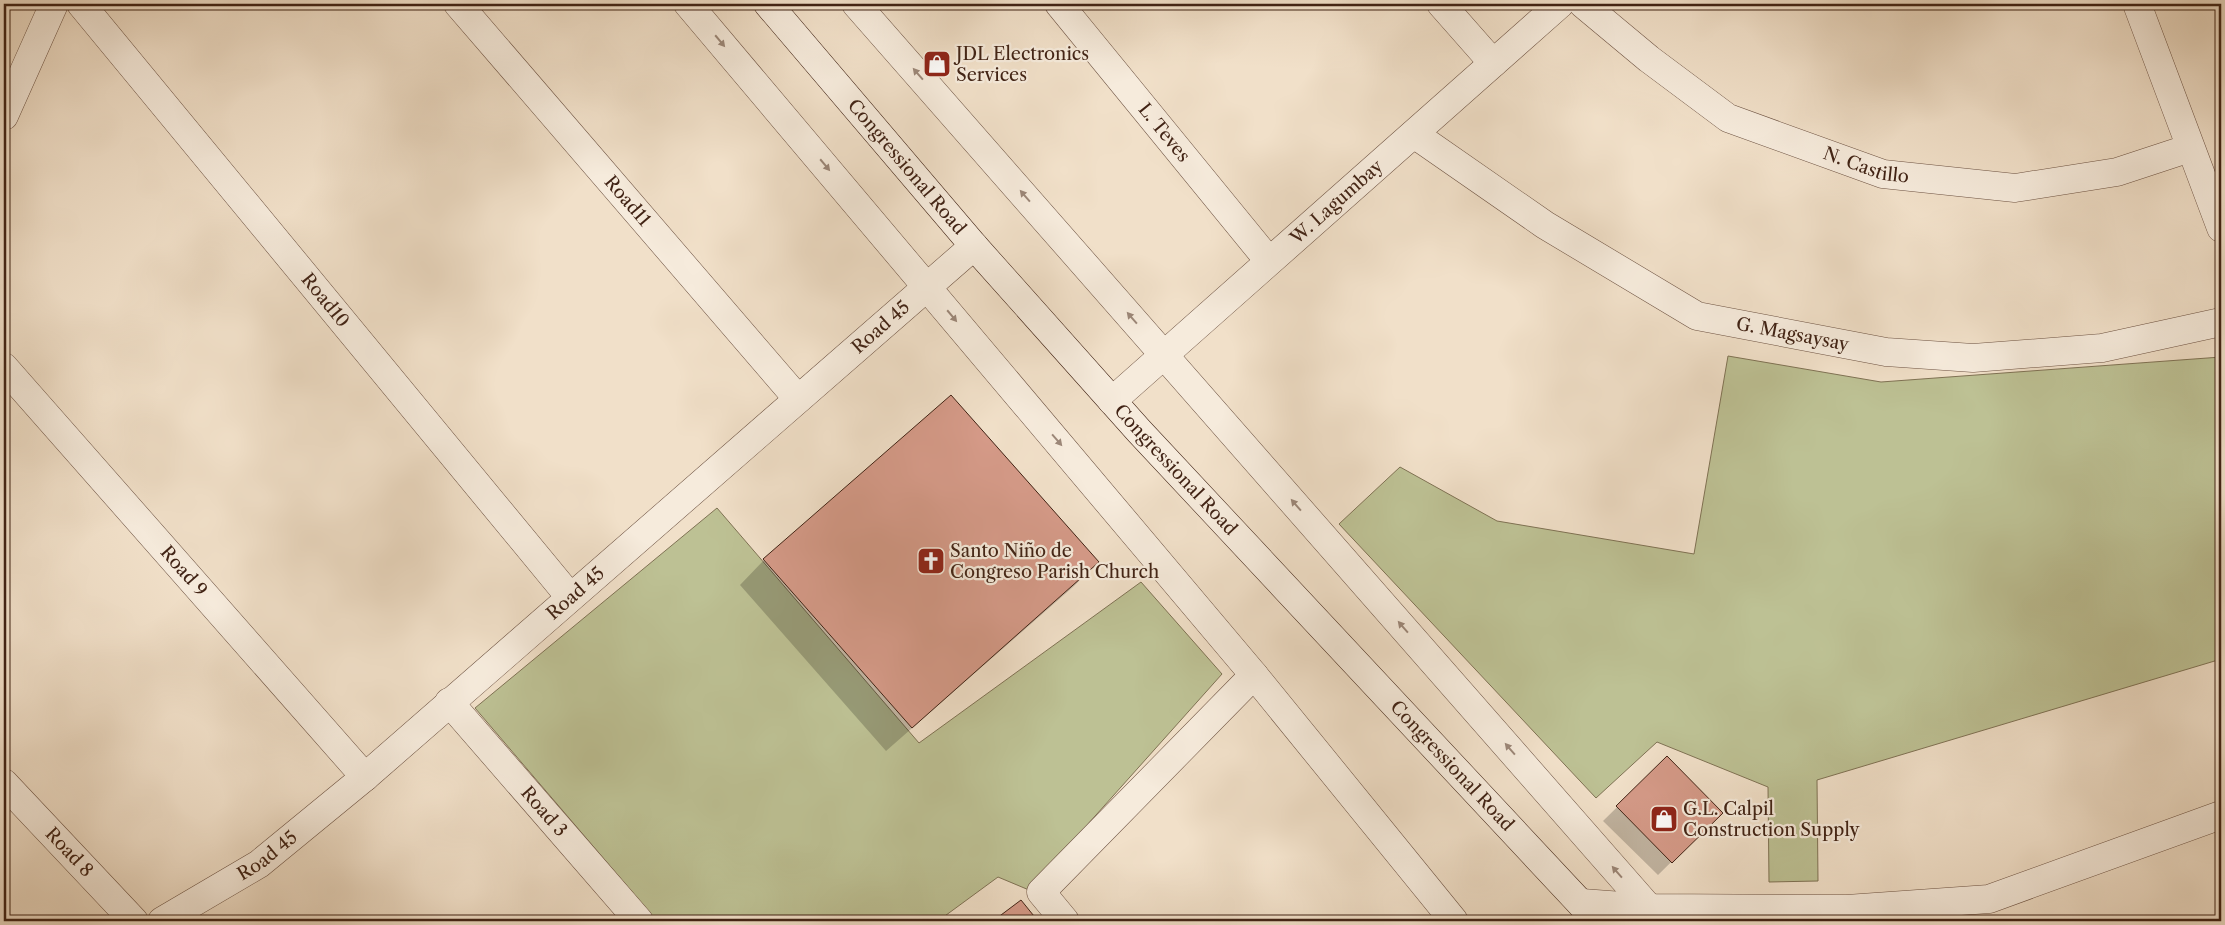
<svg xmlns="http://www.w3.org/2000/svg" width="2225" height="925" viewBox="0 0 2225 925" font-family="'Libre Caslon Text',serif">
<style>
.green{fill:#bdc194;stroke:#7f7254}
.shadow{fill:#0003}
.building{fill:#d59a88;stroke:#412315}
.lines{fill:none;stroke-linecap:round;stroke-linejoin:round}
.minor-casing{stroke:#6d5242;stroke-width:29}
.secondary-casing{stroke:#412315;stroke-width:29}
.minor{stroke:#f6ebdc;stroke-width:28}
.secondary{stroke:#f6ebdc;stroke-width:28}
.oneway{fill:#9c8778}
.labels{text-anchor:middle;stroke-width:4.5;stroke-linejoin:round;paint-order:stroke}
.poi-label{font-size:18px;fill:#412315;stroke:#f6ebdc;text-anchor:start}
.street-label{font-size:18px;fill:#412315;stroke:#f6ebdc}
</style>
<rect width="100%" height="100%" fill="#f1e0c9"/>
<filter id="stains"><feTurbulence type="fractalNoise" baseFrequency=".004" numOctaves="4"/><feColorMatrix values="0 0 0 0 .2 0 0 0 0 .09 0 0 0 0 .02 0 0 0 .5 -.17"/></filter>
<radialGradient id="worn" r=".72"><stop offset=".6" stop-color="#630" stop-opacity="0"/><stop offset="1" stop-color="#630" stop-opacity=".3"/></radialGradient>
<!-- green -->
<path class="green" d="M1728,356L1881,382L2221,357V662L2218,660L1817,780L1818,881L1769,882L1768,787L1657,742L1596,798L1339,524L1400,467L1497,521L1694,554Z
M717,508L919,743L1141,582L1222,674L1029,890L998,877L938,921H657L475,708Z"/>
<!-- shadow -->
<path class="shadow" d="M951,397L1098,562L1073,587L886,751L740,585L764,560Z
M1667,758L1721,813L1658,875L1603,821Z"/>
<!-- building -->
<path class="building" d="M951,395L1099,562L912,728L763,559Z
M1667,756L1723,813L1672,863L1616,806Z
M1021,900L1038,921H993Z"/>
<g class="lines">
<defs>
<g id="minor">
<path id="s1" d="M81,4L570,597"/>
<path id="s2" d="M458,4L798,399"/>
<path d="M688,4L1254,675L1454,921"/>
<path d="M856,4L1649,908"/>
<path id="s3" d="M1059,4L1269,261"/>
<path d="M1441,4L1493,63"/>
<path id="s4" d="M1583,4L1649,59L1728,118L1883,174L2015,188L2117,172L2190,148"/>
<path d="M2137,4L2221,228"/>
<path d="M4,116L54,4"/>
<path id="s5" d="M1414,134L1545,225L1697,316L1886,352L1973,358L2102,348L2221,322"/>
<path id="s6" d="M4,367L365,777"/>
<path id="s7" d="M1112,401L1560,4"/>
<path id="s8" d="M449,702L639,921"/>
<path id="s9" d="M4,783L134,921"/>
<path d="M1582,903L1649,908L1847,909L1989,899L2221,815"/>
<path id="s10" d="M162,921L259,864L365,777L974,246"/>
<path d="M1065,921L1041,892L1254,675"/>
</g>
<g id="secondary">
<path id="s11" d="M768,4L974,246L1139,431L1597,921"/>
</g>
</defs>
<!-- minor casing -->
<use href="#minor" class="minor-casing"/>
<!-- secondary casing -->
<use href="#secondary" class="secondary-casing"/>
<!-- minor -->
<use href="#minor" class="minor"/>
<!-- secondary -->
<use href="#secondary" class="secondary"/>
</g>
<!-- one-way arrows -->
<defs><path id="oneway-solid" d="M-6-.8H1V-3.2L6.5 0L1 3.2V.8H-6Z" transform="scale(1.25)"/></defs>
<g class="oneway">
<use href="#oneway-solid" transform="translate(720 41) rotate(50)"/>
<use href="#oneway-solid" transform="translate(918 74) rotate(-131)"/>
<use href="#oneway-solid" transform="translate(825 165) rotate(50)"/>
<use href="#oneway-solid" transform="translate(1025 196) rotate(-131)"/>
<use href="#oneway-solid" transform="translate(952 316) rotate(50)"/>
<use href="#oneway-solid" transform="translate(1132 318) rotate(-131)"/>
<use href="#oneway-solid" transform="translate(1057 440) rotate(49)"/>
<use href="#oneway-solid" transform="translate(1296 505) rotate(-131)"/>
<use href="#oneway-solid" transform="translate(1403 627) rotate(-131)"/>
<use href="#oneway-solid" transform="translate(1510 749) rotate(-131)"/>
<use href="#oneway-solid" transform="translate(1617 872) rotate(-131)"/>
</g>
<!-- icons -->
<defs>
<symbol id="shop-square" viewBox="-11 -11 22 22"><rect x="-9" y="-9" width="18" height="18" rx="4" fill="#8f2418" stroke="#f6ebdc"/><path d="M-5-2.5h2.3a2.7 3.5 0 0 1 5.4 0H5L5.5 6h-11ZM-1.5-2.5h3a1.5 2.3 0 0 0-3 0Z" fill="#fff"/></symbol>
<symbol id="church-square" viewBox="-11 -11 22 22"><rect x="-9" y="-9" width="18" height="18" rx="4" fill="#8f2418" stroke="#f6ebdc"/><path d="M-1.2-6h2.4v3.5h3.3v2.4h-3.3V6h-2.4V-.1h-3.3v-2.4h3.3Z" fill="#fff"/></symbol>
</defs>
<g fill-rule="evenodd">
<use href="#shop-square" x="921" y="48" width="32" height="32"/>
<use href="#church-square" x="915" y="545" width="32" height="32"/>
<use href="#shop-square" x="1648" y="803" width="32" height="32"/>
</g>
<g class="labels">
<!-- poi labels -->
<g class="poi-label">
<text x="956" y="60">JDL Electronics<tspan x="956" dy="21">Services</tspan></text>
<text x="950" y="557">Santo Niño de<tspan x="950" dy="21">Congreso Parish Church</tspan></text>
<text x="1683" y="815">G.L. Calpil<tspan x="1683" dy="21">Construction Supply</tspan></text>
</g>
<!-- street labels -->
<g class="street-label">
<text dy="6" stroke="none"><textPath href="#s3" startOffset="166">L. Teves</textPath></text>
<text dy="6" stroke="none"><textPath href="#s4" startOffset="331">N. Castillo</textPath></text>
<text dy="6" stroke="none"><textPath href="#s11" startOffset="214">Congressional Road</textPath></text>
<text dy="6" stroke="none"><textPath href="#s2" startOffset="260">Road11</textPath></text>
<text dy="6" stroke="none"><textPath href="#s7" startOffset="300">W. Lagumbay</textPath></text>
<text dy="6" stroke="none"><textPath href="#s1" startOffset="384">Road10</textPath></text>
<text dy="6" stroke="none"><textPath href="#s10" startOffset="934">Road 45</textPath></text>
<text dy="6" stroke="none"><textPath href="#s5" startOffset="434">G. Magsaysay</textPath></text>
<text dy="6" stroke="none"><textPath href="#s11" startOffset="619">Congressional Road</textPath></text>
<text dy="6" stroke="none"><textPath href="#s6" startOffset="272">Road 9</textPath></text>
<text dy="6" stroke="none"><textPath href="#s10" startOffset="529">Road 45</textPath></text>
<text dy="6" stroke="none"><textPath href="#s11" startOffset="1024">Congressional Road</textPath></text>
<text dy="6" stroke="none"><textPath href="#s8" startOffset="145">Road 3</textPath></text>
<text dy="6" stroke="none"><textPath href="#s9" startOffset="95">Road 8</textPath></text>
<text dy="6" stroke="none"><textPath href="#s10" startOffset="124">Road 45</textPath></text>
</g>
</g>
<!-- margin -->
<rect width="2225" height="925" fill="none" stroke="#f1e0c9" stroke-width="20"/>
<rect x="5" y="5" width="2215" height="915" fill="none" stroke="#412315" stroke-width="2.5"/>
<rect x="10" y="10" width="2205" height="905" fill="none" stroke="#412315"/>
<rect width="100%" height="100%" filter="url(#stains)"/>
<rect width="100%" height="100%" fill="url(#worn)"/>
</svg>
